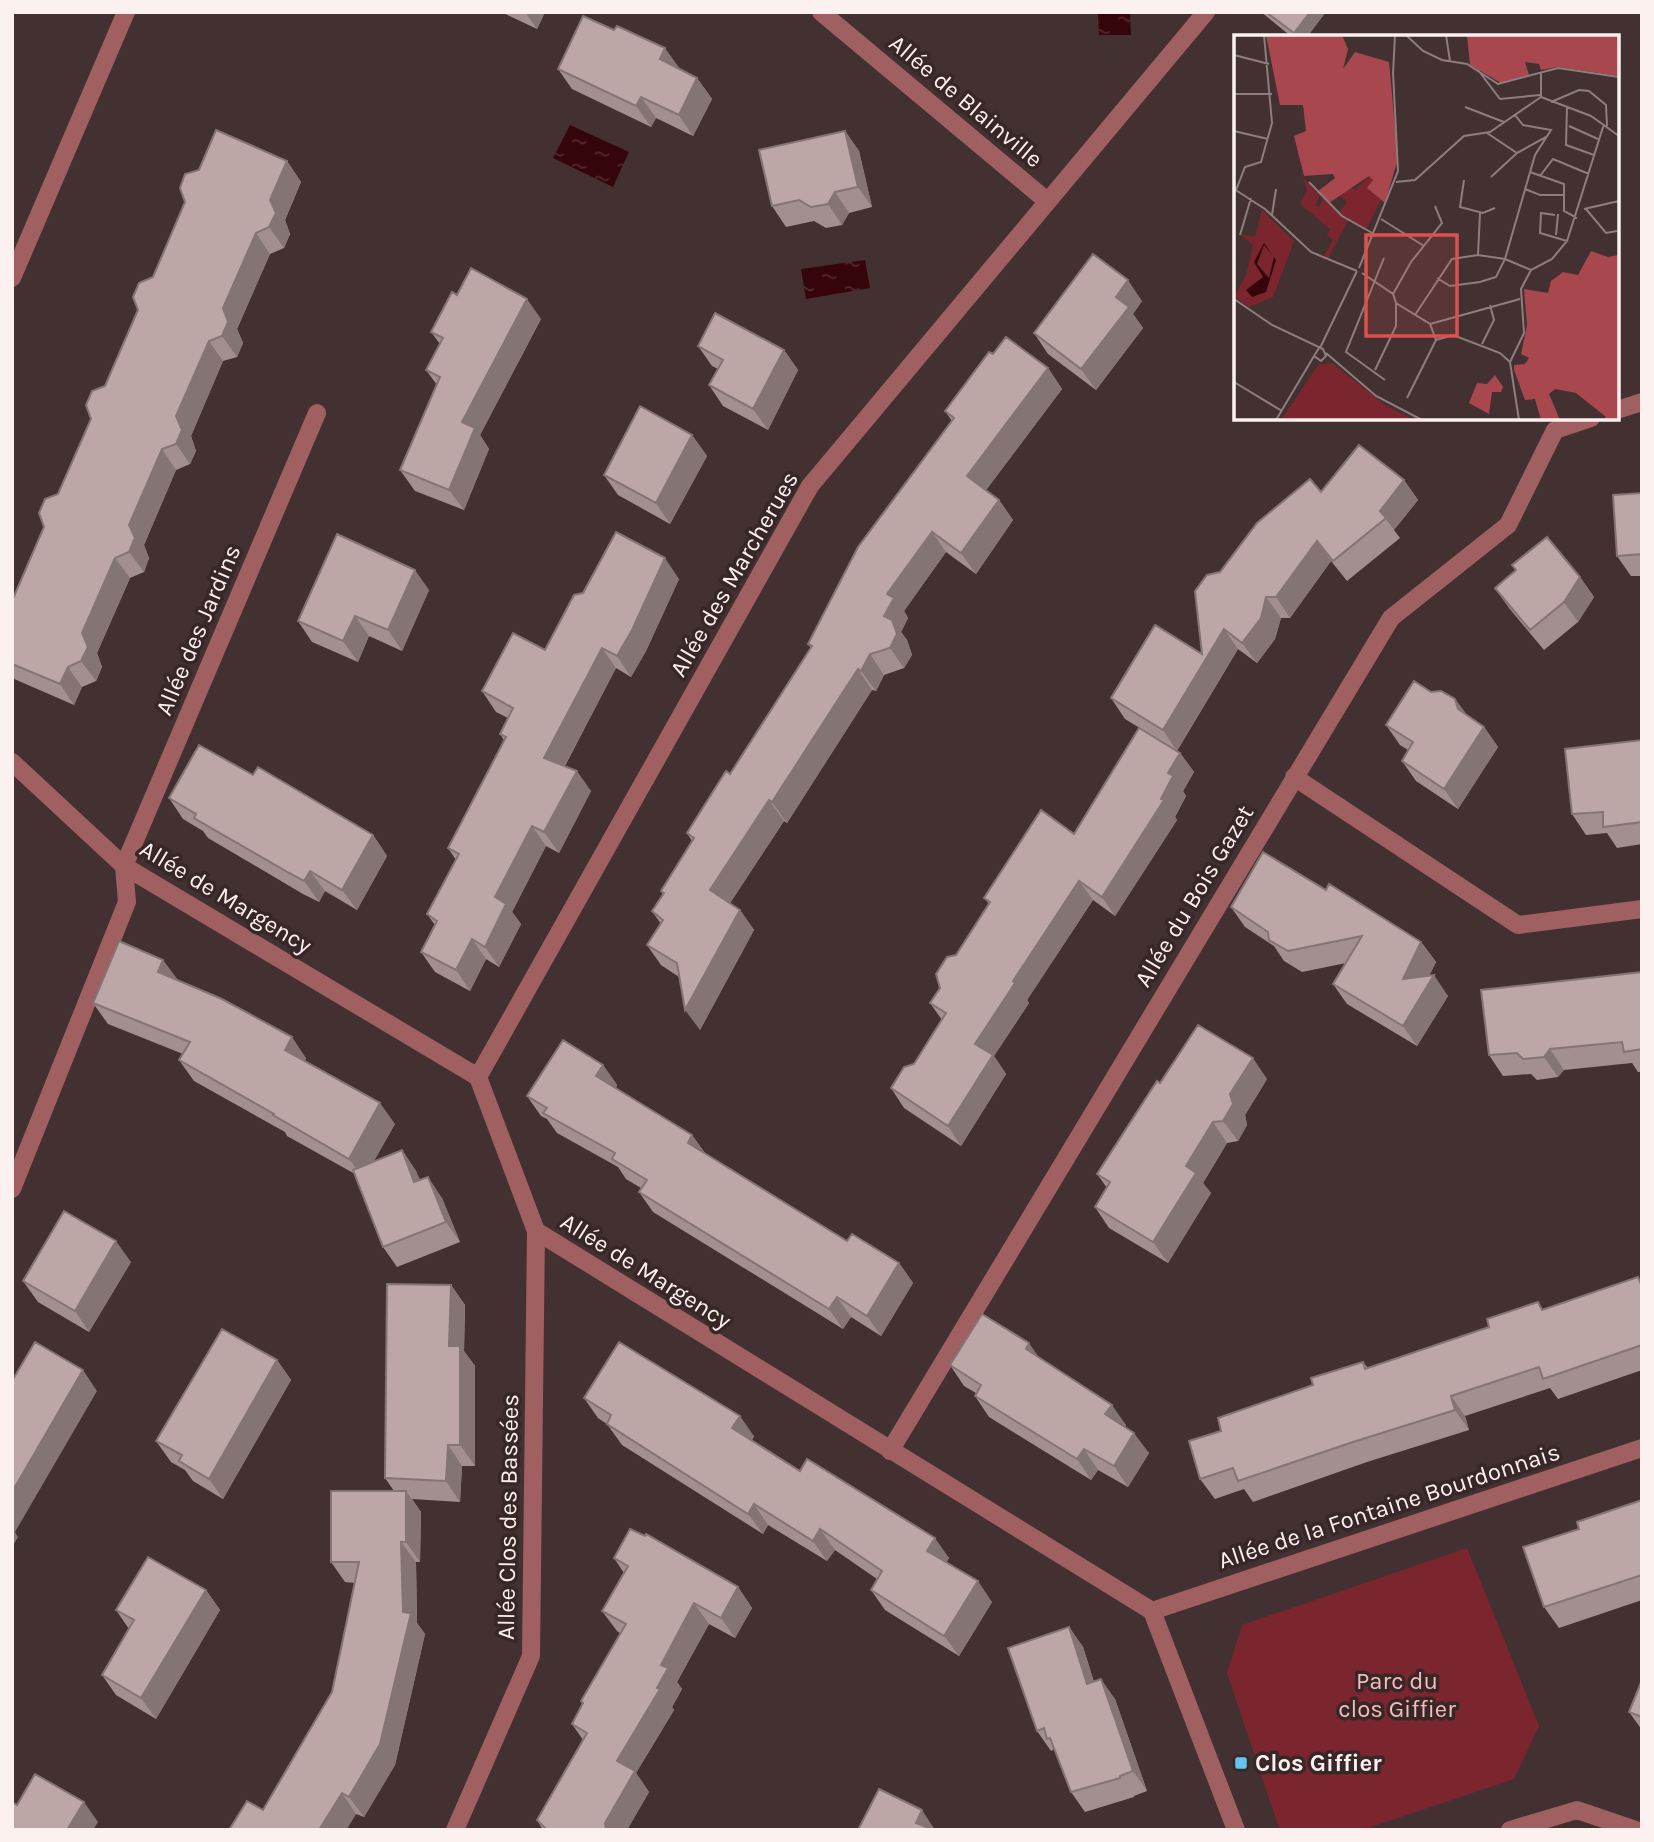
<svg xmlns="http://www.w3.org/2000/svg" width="1654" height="1842" viewBox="0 0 1654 1842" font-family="Karla,sans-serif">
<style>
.green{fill:#7b262f}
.water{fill:url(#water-ripples)}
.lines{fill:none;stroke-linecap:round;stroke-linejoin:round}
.minor{stroke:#a05f60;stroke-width:18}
.wall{fill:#a38f8f}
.shaded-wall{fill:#847474}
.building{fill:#bda6a6;stroke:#847474;stroke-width:2}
.poi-dot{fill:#64c5ee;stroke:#382727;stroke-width:2.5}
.labels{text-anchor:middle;stroke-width:7;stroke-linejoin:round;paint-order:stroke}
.street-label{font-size:24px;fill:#fdf1f0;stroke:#382727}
.park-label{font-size:24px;fill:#f4bcbc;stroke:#382727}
.poi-label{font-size:24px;font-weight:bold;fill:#fdf1f0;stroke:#382727;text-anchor:start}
.inset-road{fill:none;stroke:#8d7e7d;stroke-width:2}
.view{fill:#de5050;fill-opacity:0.15;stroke:#de5050;stroke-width:3.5}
.inset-edge{fill:none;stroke:#fdf1f0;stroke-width:3.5}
</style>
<defs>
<pattern id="water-ripples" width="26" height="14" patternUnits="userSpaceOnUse" patternTransform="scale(1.75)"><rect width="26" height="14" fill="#36040b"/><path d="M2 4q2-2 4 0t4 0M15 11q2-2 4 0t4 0" fill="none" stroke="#54292f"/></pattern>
</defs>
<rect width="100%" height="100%" fill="#433131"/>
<!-- green -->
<path class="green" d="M1467,1548L1539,1726L1514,1779L1362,1830H1287L1279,1828L1227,1673L1242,1625Z"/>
<!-- water -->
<path class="water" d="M1098,12H1130L1131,35H1099Z
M570,125L629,152L613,187L553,158Z
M865,260L870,288L806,299L801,269Z"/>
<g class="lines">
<!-- minor -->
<path class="minor" d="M821,12L1047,201
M12,278L126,12
M1617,410L1642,402
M12,762L124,866L478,1077L536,1231L1152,1611L1236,1830
M1294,777L1518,925L1642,909
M478,1077L810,486L1206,12
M12,1189L127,902L124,866L317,413
M890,1451L1391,618L1508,525L1555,430L1591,418
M1152,1611L1642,1448
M455,1830L531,1656L536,1231
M1510,1830L1577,1810L1636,1830"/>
</g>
<!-- wall -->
<path class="wall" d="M501,12H545L537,29Z
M1261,12H1324L1325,13L1307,37H1292Z
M558,69H679L697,78L712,99L693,136L656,118L651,127L572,89Z
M845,131L859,151L872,207L849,213L842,225L826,228L814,221L786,227L772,206Z
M287,161L301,182L285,220L290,234L284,248L270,254L237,329L243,343L237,357L223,361L191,436L196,451L190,464L176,470L144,545L149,558L144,572L130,578L97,653L102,667L96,681L82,687L74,705L12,678V601L185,202Z
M457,295L541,319L480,435L489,449L464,510L415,491L400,470L437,385L426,370L440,344L431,332Z
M1142,301L1133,314L1143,328L1096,390L1048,354L1034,333Z
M698,346L784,350L798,370L768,430L723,406L709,385L718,369L712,366Z
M993,354L1048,368L1062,389L986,490L999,500L1013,520L976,574L946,552L904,611L908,618L901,632L907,640L912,655L904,668L884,675L876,691L872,690L787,823L784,821L730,903L740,910L754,930L700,1030L679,977L661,965L647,945L661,924L652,911L663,895L661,891L692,841L687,833L730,774L811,648L808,644L952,421L945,411Z
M692,435L707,456L670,524L618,495L604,475Z
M1404,480L1418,500L1394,530L1400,538L1347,581L1331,561L1290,618H1281L1275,639L1257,663L1238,649L1177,751L1180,753L1194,772L1183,791L1186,796L1175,817L1177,820L1115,916L1093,900L1027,1000L1029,1003L994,1056L1006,1074L961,1146L904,1108L891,1088L914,1064L942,1020L930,1003L940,988L956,955L989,904L984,898L1074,834L1176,750L1125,719L1111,698L1202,654L1220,572L1321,492Z
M1642,493V576H1631L1617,556Z
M1512,565L1580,577L1594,597L1578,622L1544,650L1509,608L1495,588L1516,571Z
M679,579L646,651L631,677L616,668L565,766L591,791L559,853L546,846L512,912L521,924L499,967L486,959L470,991L435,972L421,952L435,925L427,914L456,860L448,848L504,740L500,734L508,718L496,712L482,691L545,650L583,593Z
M429,590L402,651L369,636L358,662L312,642L298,621Z
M1431,692L1455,699L1466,714L1484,727L1498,747L1458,809L1416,781L1402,761L1408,750L1400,745L1386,725Z
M1642,740V844L1617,848L1607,833L1586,835L1572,814Z
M253,775L373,835L387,856L357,910L325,891L319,902L303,894L208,838L203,831L183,819L169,798Z
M1326,890L1421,942L1436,962L1429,976L1448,996L1417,1046L1347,1004L1333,984L1346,963L1302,972L1284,961L1274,946L1245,927L1231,907Z
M1642,966V1072H1638L1632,1063L1564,1070L1558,1077L1537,1080L1531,1074L1503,1076L1489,1055L1642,972Z
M178,981L306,1058L305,1061L395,1124L373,1162L402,1150L416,1171L420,1180L442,1198L460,1242L397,1267L383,1247L355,1174L287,1136L285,1132L194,1081L179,1060L183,1054L108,1024L93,1003Z
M603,1065L617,1085L616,1088L692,1135L705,1153L847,1241L899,1263L913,1283L881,1336L851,1317L843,1329L653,1212L639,1192L641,1188L626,1179L618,1167L557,1133L547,1119L541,1116L527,1096Z
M1267,1079L1245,1115L1247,1125L1238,1141L1227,1143L1203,1183L1211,1193L1168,1263L1109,1228L1095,1207L1107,1188L1097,1174L1160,1083Z
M131,1262L89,1332L38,1302L23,1281Z
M1642,1282V1370L1558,1399L1550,1388L1465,1416L1469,1430L1367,1462L1253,1502L1244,1489L1215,1499L1200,1479L1221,1431L1313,1385L1363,1362L1368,1368L1543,1309Z
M451,1285L465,1305L464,1351L475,1366V1466H462L460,1502L412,1499L421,1512L420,1562H416L417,1623L425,1634L395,1765L364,1817L356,1814L346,1830H229L263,1810L332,1692L355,1583L345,1582L331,1562L394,1491L385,1478Z
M1040,1358L1126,1425L1125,1427L1149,1453L1128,1487L1098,1470L1091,1480L989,1417L975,1396L976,1393L964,1386L950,1365Z
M277,1360L291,1380L223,1499L193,1481L185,1470L171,1462L156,1441Z
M584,1398L754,1436L752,1440L800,1471L949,1558L946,1563L992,1602L959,1656L885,1610L871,1590L877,1579L835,1550L827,1561L768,1525L763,1534L622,1445L607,1424L598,1418Z
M1642,1500V1600L1559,1628L1544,1607L1579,1529Z
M614,1558L738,1587L752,1608L735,1638L709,1624L677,1682L682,1689L672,1707L674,1710L636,1773L649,1792L627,1830H543L537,1820L583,1740L572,1724L583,1704L581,1701L621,1634L617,1631L602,1611L624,1573Z
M206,1590L220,1610L156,1719L116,1695L102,1675L129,1629L116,1610Z
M1069,1627L1083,1647L1094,1682L1115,1699L1147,1791L1134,1796V1797L1085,1812L1071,1792L1054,1749L1051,1751L1037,1731Z
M1642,1680V1730L1629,1712Z"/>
<!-- shaded-wall -->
<path class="shaded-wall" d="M525,12H545L537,29Z
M1310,12L1325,13L1307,37H1296L1294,33Z
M665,48L680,69L660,59Z
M697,78L712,99L693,136L679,115Z
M641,97L656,118L651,127L636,106Z
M845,131L859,151L872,207L858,187Z
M287,161L301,182L285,220L290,234L284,248L269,227L270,200Z
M835,192L849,213L842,225L828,204Z
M256,233L270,254L237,329L243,343L237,357L222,336L223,308Z
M1128,280L1142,301L1133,314L1143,328L1096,390L1081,369L1116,297Z
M527,299L541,319L480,435L489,449L464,510L449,490L462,422Z
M209,341L223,361L191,436L196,451L190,464L176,444V416Z
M784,350L798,370L768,430L753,409Z
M1048,368L1062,389L981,497L967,476Z
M692,435L707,456L670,524L656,503Z
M162,449L176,470L144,545L149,558L144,572L129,552V525Z
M1404,480L1418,500L1394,530L1380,511Z
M999,500L1013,520L976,574L961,553Z
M932,532L946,552L904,611L908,618L901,632L907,640L912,655L904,668L890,648L884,616L887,594Z
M1317,541L1331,561L1290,618L1276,597Z
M115,558L130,578L97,653L102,667L96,681L81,661L82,633Z
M665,558L679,579L646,651L631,677L617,656Z
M415,570L429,590L402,651L388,630Z
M1580,577L1594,597L1578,622L1564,602Z
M1266,597L1281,618L1275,639L1257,663L1242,643Z
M355,616L369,636L358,662L343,641Z
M1224,629L1238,649L1177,751L1163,730Z
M602,648L616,668L558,778L544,758Z
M870,654L884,675L876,691L861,671Z
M68,667L82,687L74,705L60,684Z
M858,669L872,690L787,823L772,802Z
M1455,699L1470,719L1458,709Z
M1484,727L1498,747L1458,809L1444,789Z
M1180,753L1194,772L1183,791L1186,796L1175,817L1177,820L1115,916L1102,897L1161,799L1168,773Z
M577,771L591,791L559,853L544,832Z
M769,800L784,821L725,911L710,890Z
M532,826L546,846L512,912L521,924L499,967L485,947L495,897Z
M373,835L387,856L357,910L342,890Z
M310,871L325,891L319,902L304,881Z
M1079,881L1093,900L1027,1000L1029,1003L994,1056L1006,1074L961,1146L948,1126L975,1044L1013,981Z
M740,910L754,930L700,1030L685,1010Z
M472,939L486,959L470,991L456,970Z
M1421,942L1436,962L1417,999L1403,979Z
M163,960L178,980L158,972Z
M1434,975L1448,996L1417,1046L1403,1026Z
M292,1037L306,1058L299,1071L285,1050Z
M1550,1049L1564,1070L1558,1077L1544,1057Z
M1253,1058L1267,1079L1245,1115L1247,1125L1238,1141L1223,1121L1230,1094Z
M603,1065L617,1085L610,1096L596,1076Z
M380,1103L395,1124L364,1179L349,1159Z
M1213,1122L1227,1143L1203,1183L1211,1193L1168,1263L1153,1242L1186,1166Z
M692,1135L706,1155L688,1143Z
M402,1150L416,1171L429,1203L414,1182Z
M428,1177L442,1198L460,1242L446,1222Z
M116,1241L131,1262L89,1332L75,1311Z
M899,1263L913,1283L881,1336L867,1316Z
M451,1285L465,1305L464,1351L475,1366V1466L460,1445L449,1346Z
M837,1297L851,1317L843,1329L829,1309Z
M1029,1343L1043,1363L1026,1349Z
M277,1360L291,1380L223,1499L209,1479Z
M83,1370L97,1391L15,1532L18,1537L12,1547V1492Z
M1451,1396L1465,1416L1469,1430L1455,1410Z
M1112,1405L1126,1425L1119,1435L1105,1414Z
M740,1416L754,1436L747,1449L732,1428Z
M1134,1433L1149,1453L1128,1487L1114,1466Z
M448,1445L462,1466L460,1502L446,1481Z
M1084,1449L1098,1470L1091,1480L1077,1459Z
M406,1491L421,1512L420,1562L406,1542Z
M754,1504L768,1525L763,1534L748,1514Z
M820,1529L835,1550L827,1561L813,1541Z
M935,1538L949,1558L941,1572L927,1551Z
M401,1542L416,1562L417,1623L425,1634L395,1765L364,1817L349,1797L403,1612Z
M978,1581L992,1602L959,1656L944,1636Z
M738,1587L752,1608L735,1638L721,1618Z
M206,1590L220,1610L156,1719L141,1698Z
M694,1603L709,1624L677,1682L682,1689L672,1707L674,1710L636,1773L649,1792L627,1830H606L605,1823L617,1761L657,1688L661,1665Z
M1069,1627L1083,1647L1101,1704L1087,1684Z
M1101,1679L1115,1699L1147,1791L1133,1771Z
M342,1793L356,1814L346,1830H319Z
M84,1802L98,1822L93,1830H67Z
M922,1810L935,1830H921L916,1823Z"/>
<!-- building -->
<path class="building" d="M1266,12H1310L1294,33Z
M583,16L614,30L617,26L665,48L660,59L697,78L679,115L641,97L636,106L558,69Z
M216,130L287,161L270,200L276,213L269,227L256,233L223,308L228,322L222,336L209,341L176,416L182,430L176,444L162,449L146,486L129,525L135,538L129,552L115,558L82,633L88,647L81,661L68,667L60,684L12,664V601L44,527L39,513L45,499L58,494L91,419L86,405L92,391L105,386L138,310L133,297L139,283L153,277L185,202L180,188L185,174L199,170Z
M845,131L858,187L835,192L828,204L811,207L799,200L772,206L759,150Z
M1093,254L1128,280L1116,297L1129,307L1081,369L1034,333Z
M471,268L527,299L462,422L475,428L449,490L400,470L440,377L426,370L443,338L431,332L452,292L457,295Z
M715,313L784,350L753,409L709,385L723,360L698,346Z
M1006,337L1048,368L967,476L999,500L961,553L932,532L887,594L894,598L884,616L892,620L897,634L890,648L870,654L861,671L858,669L772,802L769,800L710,890L740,910L685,1010L677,963L647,945L663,920L652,911L664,893L661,891L694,838L687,833L726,771L730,774L812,646L808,644L858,547L954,418L945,411L989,352L993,354Z
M640,406L692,435L656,503L604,475Z
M1359,445L1404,480L1380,511L1386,518L1333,561L1317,541L1276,597H1266L1261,618L1242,643L1224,629L1163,730L1111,698L1155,625L1202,654L1195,591L1207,575L1220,572L1257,523L1310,479L1321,492Z
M1642,493V554L1617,556L1613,495Z
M616,532L665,558L632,630L617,656L602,648L544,758L577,771L544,832L532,826L495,897L506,904L485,947L472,939L456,970L421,952L437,921L427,914L459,854L448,848L506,737L500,734L513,708L482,691L513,633L545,650L574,595L583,593Z
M337,534L415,570L388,630L355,616L343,641L298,621Z
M1547,537L1580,577L1564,602L1530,630L1495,588L1516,570L1512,565Z
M1414,681L1431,692L1441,691L1455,699L1458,709L1484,727L1444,789L1402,761L1413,742L1386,725Z
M1139,728L1180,753L1168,773L1173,776L1161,799L1164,800L1102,897L1079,881L1013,981L1015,983L975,1044L993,1055L948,1126L891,1088L904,1067L914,1064L946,1013L930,1003L940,988L936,974L947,957L956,955L990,902L984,898L1041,810L1074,834Z
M1642,740V822L1603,827V812L1572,814L1565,749Z
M199,745L253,775L258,767L373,835L342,890L310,871L304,881L289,873L194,818L196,814L169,798Z
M1263,852L1326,890L1329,884L1421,942L1403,979L1434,975L1403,1026L1333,984L1362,936L1288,951L1269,940L1268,932L1231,907Z
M119,941L163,960L158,972L222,999L292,1037L285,1050L380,1103L349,1159L273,1115L274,1114L179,1060L190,1042L93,1003Z
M1641,966H1642V1049L1624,1052L1622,1042L1550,1049L1544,1057L1523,1059L1517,1053L1489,1055L1481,990L1642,972Z
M1198,1025L1253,1058L1230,1094L1233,1104L1223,1121L1213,1122L1186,1166L1196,1173L1153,1242L1095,1207L1110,1182L1097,1174L1157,1081L1160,1083Z
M563,1040L603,1065L596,1076L692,1135L688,1143L847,1241L852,1234L899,1263L867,1316L837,1297L829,1309L639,1192L647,1180L612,1159L615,1153L543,1113L547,1108L527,1096Z
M402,1150L414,1182L428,1177L446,1222L383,1247L353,1170Z
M64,1211L116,1241L75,1311L23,1281Z
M1638,1277L1642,1287V1345L1543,1379L1539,1367L1451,1396L1455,1410L1353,1442L1238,1481L1233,1468L1200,1479L1189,1441L1221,1431L1218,1418L1313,1385L1311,1378L1363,1362L1365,1369L1489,1327L1487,1319L1538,1302L1542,1310Z
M387,1284L451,1285L449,1346H460V1445H448L446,1481L385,1478Z
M982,1314L1029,1343L1026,1349L1112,1405L1105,1414L1134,1433L1114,1466L1084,1449L1077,1459L975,1396L981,1385L950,1365Z
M222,1329L277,1360L209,1479L179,1461L182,1455L156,1441Z
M35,1342L83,1370L12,1492V1381Z
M619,1342L740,1416L732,1428L800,1471L807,1459L935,1538L927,1551L978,1581L944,1636L871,1590L882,1571L820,1529L813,1541L754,1504L748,1514L607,1424L611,1415L584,1398Z
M331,1491H406V1542H401L403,1612L411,1613L380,1744L349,1797L342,1793L319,1830H229L247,1801L263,1810L332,1692L359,1562H331Z
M1642,1500V1575L1544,1607L1523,1547L1579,1529L1577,1522Z
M630,1529L645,1536L646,1534L738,1587L721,1618L694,1603L661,1665L668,1668L657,1688L660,1689L617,1761L635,1771L605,1823L606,1830H547L537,1820L587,1733L572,1724L583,1703L581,1701L626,1624L602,1611L628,1566L614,1558Z
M148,1557L206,1590L141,1698L102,1675L134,1620L116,1610Z
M1069,1627L1087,1684L1101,1679L1133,1771L1120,1776V1778L1071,1792L1050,1738L1047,1739L1044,1728L1037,1731L1008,1648Z
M1642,1680V1717L1629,1712Z
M35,1774L84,1802L67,1830H12V1802L17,1805Z
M879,1789L922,1810L916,1823L933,1830H858Z"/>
<!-- markers -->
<rect class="poi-dot" x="1234" y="1756" width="14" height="14" rx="3.5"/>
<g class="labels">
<!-- street labels -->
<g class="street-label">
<text transform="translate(966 101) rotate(40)" y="8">Allée de Blainville</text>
<text transform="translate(734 574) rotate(-60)" y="8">Allée des Marcherues</text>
<text transform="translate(198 630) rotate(-67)" y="8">Allée des Jardins</text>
<text transform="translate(1194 896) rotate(-59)" y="8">Allée du Bois Gazet</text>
<text transform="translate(226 897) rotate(31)" y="8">Allée de Margency</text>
<text transform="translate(646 1271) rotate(32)" y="8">Allée de Margency</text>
<text transform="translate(1389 1506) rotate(-18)" y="8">Allée de la Fontaine Bourdonnais</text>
<text transform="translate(508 1517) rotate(-89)" y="8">Allée Clos des Bassées</text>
</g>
<!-- park labels -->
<g class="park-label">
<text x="1397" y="1689">Parc du<tspan x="1397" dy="28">clos Giffier</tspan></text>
</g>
<!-- poi labels -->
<g class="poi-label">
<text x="1255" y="1771">Clos Giffier</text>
</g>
</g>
<!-- overview -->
<g transform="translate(1234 35)">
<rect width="385" height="385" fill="#433131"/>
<path d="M135,141L139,145L134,153L147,165L132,195L114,185L94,224L89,223L99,205L93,200L96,194L66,169L73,156L69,142L86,161L81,170L85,172L90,163L104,178L113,168L105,159L115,151L121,155ZM28,175L60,206L39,262L15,272L0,261L12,241L19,210L6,199L21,202ZM98,328L151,370L180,385H47L84,330Z" fill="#7b262f"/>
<path d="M32,0H108L114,14L109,34L121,17L155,27L164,124L151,168L133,153L139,145L135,141L95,168L83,157L101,143L99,139L70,141L60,101L72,96L69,70H46ZM233,0H385V41L324,32L307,35L305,29L291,27L295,40L267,48L236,30ZM357,216L374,222L385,220V385H369L372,382L342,358L321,354L315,359L326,385H307L301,364L291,365L280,335V330L291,329L295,323L287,319L293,290L290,254L314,258L317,246L329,237L344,240ZM261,340L269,352L267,357H258L255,379L235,368L243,348L253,349Z" fill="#a9474e"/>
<path d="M30,208L42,225L32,257L18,262L12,255L29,242L20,227ZM30,210L40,222L35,243L23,229Z" fill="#36040b" fill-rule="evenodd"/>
<path class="inset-road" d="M172,0L189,16L208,25L233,29L264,49L324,33L385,42M212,0L216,26M0,20L35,29M244,35L266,64L306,60M159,39L161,0M0,59H38M307,62L357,81L385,101M307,62V38M317,67L345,55L355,56L372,70L373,91M231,72L270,87M333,72L332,110L360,120M335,91L364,104M0,96L34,104M253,98L283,118L312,102M296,137L330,149V176L343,183M306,141L319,124L355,139M257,142L283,118M230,145L226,172L249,178L261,173M75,147L108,181L140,199M162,147L181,145L230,101L256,97L307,62M0,154L31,174L77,217L123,236M291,154L306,160H329M2,155L11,132L27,127L38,88L30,0M350,174L385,166M352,174L372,198L383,196M38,180L42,154M321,180L307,178L306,198L333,206M147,184L190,211M6,200L17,163M322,200L324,179M244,220L246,178M150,223L112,317L151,345M125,233L164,136L159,37M128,238L159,259L162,268L196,289L202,305L219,300L266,318L276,327M203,243L216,251L246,247L262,242L271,224L301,120L317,95L289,90L281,80M159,259L177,227L208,188L201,171M0,264L38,290L89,314L92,321L87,326L80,321L85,313M181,280L218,224L244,220L271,224L297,235M196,289L286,264M248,309L260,285L256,270M86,313L123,236M92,318L142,361L188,385M276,327L290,298L287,254L297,235L318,224L333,206L370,89M276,327L285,385M141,335L162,291V268M0,347L48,376M173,363L202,305M42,385L80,321"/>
<path class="view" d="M132,200H223V301H132Z"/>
<rect width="385" height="385" class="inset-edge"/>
</g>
<!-- border -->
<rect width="1654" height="1842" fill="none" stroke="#fdf1f0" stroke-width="28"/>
</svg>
